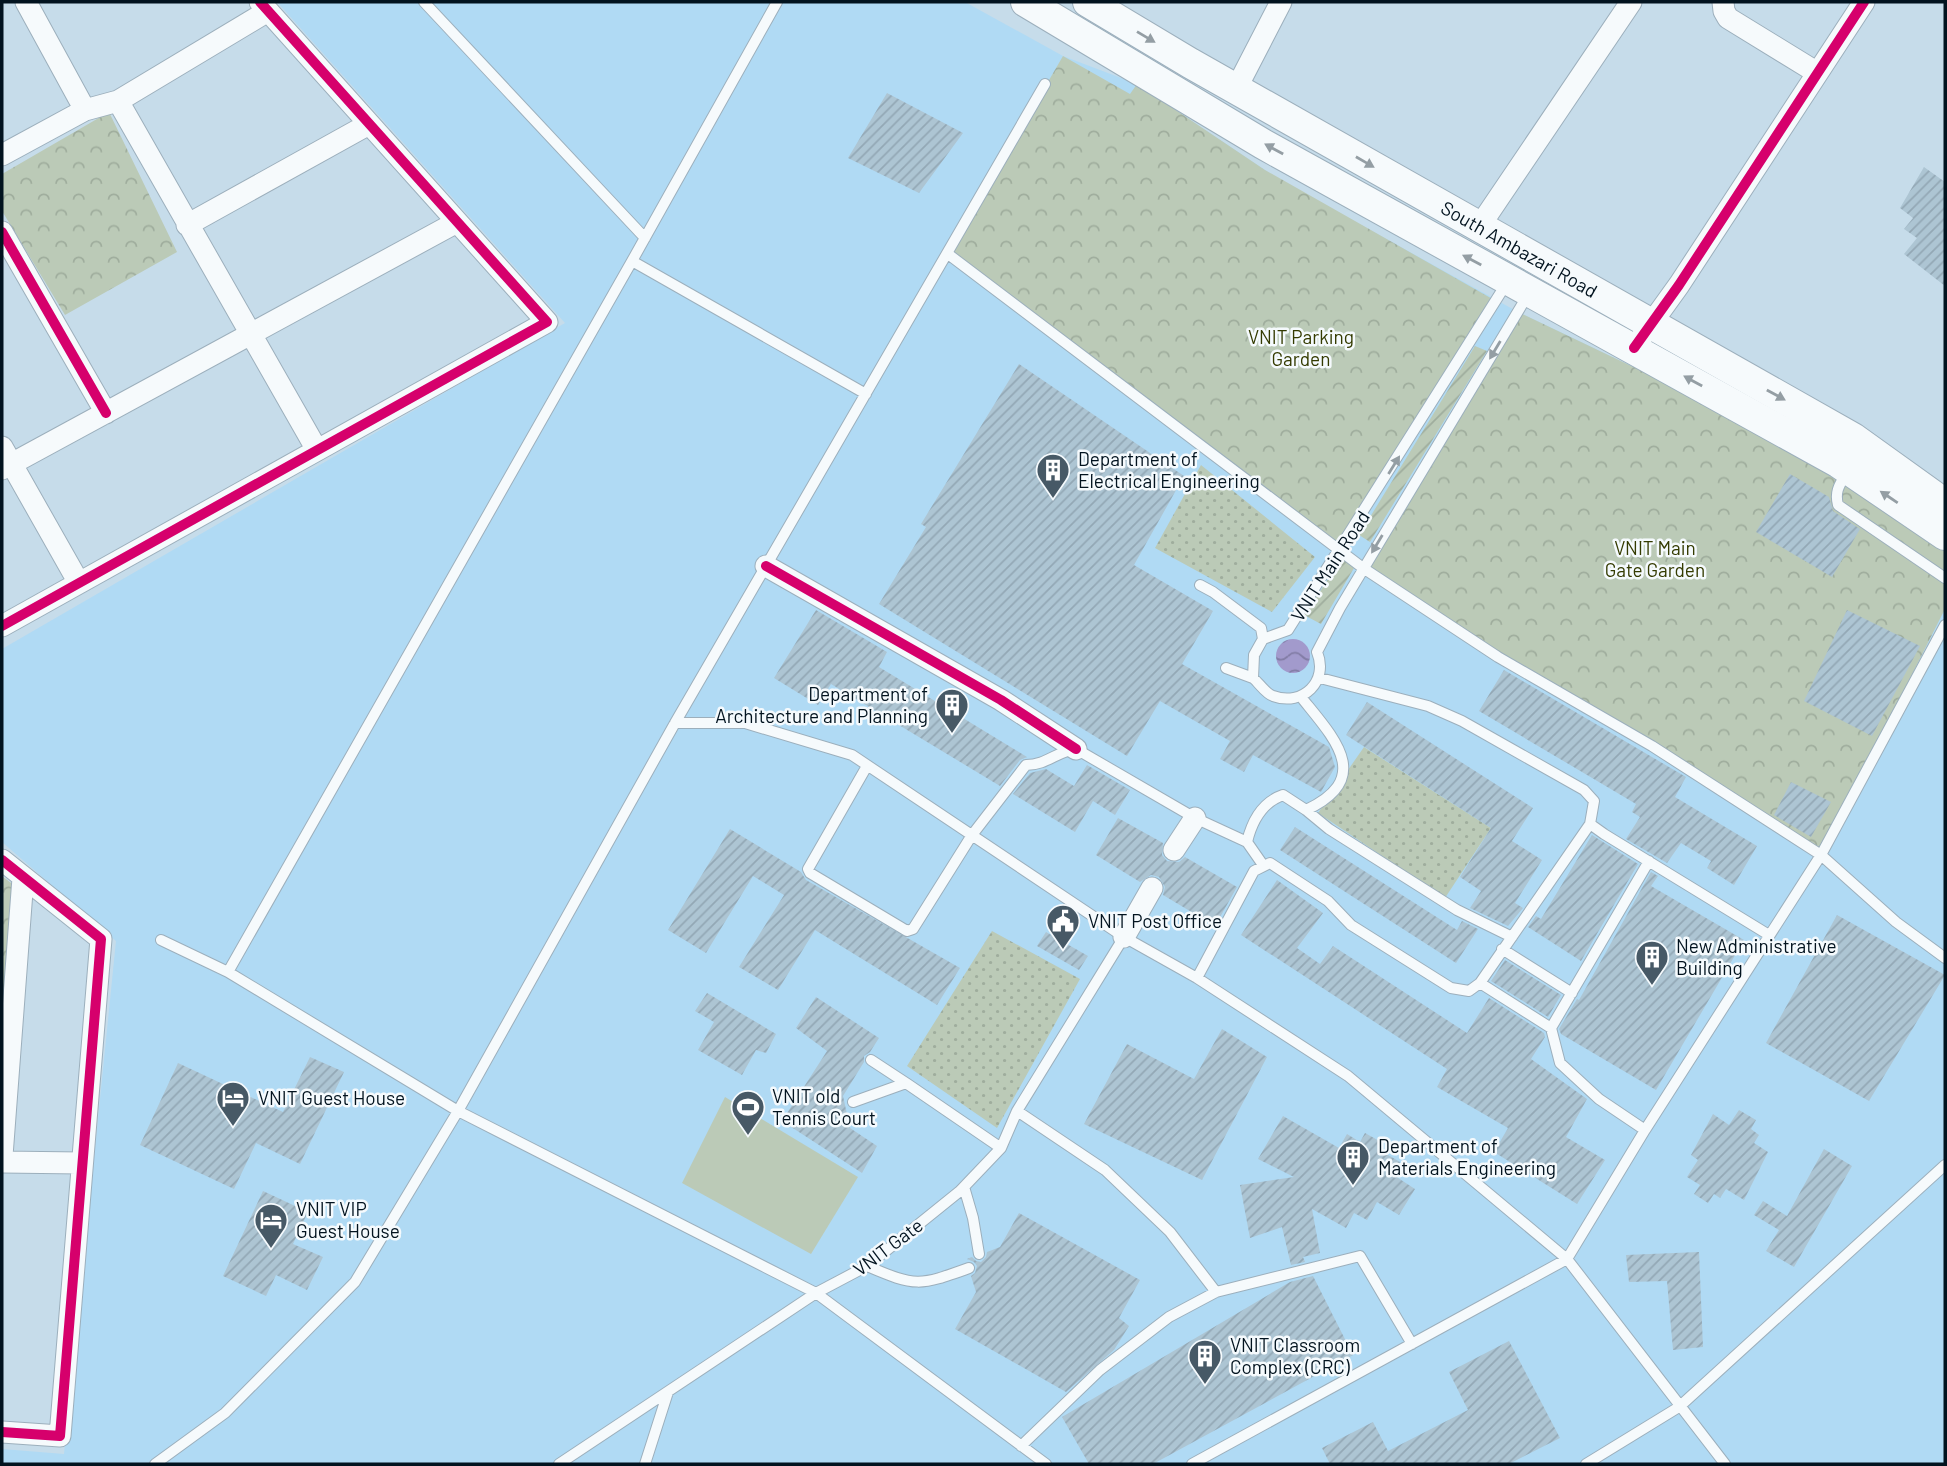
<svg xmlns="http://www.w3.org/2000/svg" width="1947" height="1466" viewBox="0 0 1947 1466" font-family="Barlow,sans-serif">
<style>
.built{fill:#b0daf4}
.grass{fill:url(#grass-dots)}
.park{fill:url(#park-crowns)}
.garden{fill:url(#garden-furrows)}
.pitch{fill:#bbcab7}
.water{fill:url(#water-waves)}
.building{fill:url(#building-hatch)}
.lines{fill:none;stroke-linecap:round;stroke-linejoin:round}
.lane-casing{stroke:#9cafbc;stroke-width:12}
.street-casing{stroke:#9cafbc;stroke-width:23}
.secondary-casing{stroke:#9cafbc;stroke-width:32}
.lane{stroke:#f6fafc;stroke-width:10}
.street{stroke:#f6fafc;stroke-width:21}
.secondary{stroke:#f6fafc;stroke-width:30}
.cycleway-casing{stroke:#f5fafd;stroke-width:15}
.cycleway{stroke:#d6006c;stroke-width:10}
.oneway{fill:#949ea4}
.labels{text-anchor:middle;stroke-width:5;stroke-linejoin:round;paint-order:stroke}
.street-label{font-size:19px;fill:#02131f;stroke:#f5fafd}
.park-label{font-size:19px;fill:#343b01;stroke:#f5fafd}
.poi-label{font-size:19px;fill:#02131f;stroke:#f5fafd;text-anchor:start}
</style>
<defs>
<pattern id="grass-dots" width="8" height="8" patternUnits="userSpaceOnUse" patternTransform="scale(1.75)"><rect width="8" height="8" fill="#bbcab7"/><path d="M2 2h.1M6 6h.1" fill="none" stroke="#9fad9d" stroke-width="1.8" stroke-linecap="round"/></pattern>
<pattern id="park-crowns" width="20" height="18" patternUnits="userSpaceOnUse" patternTransform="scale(1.75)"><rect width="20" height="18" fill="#bbcab7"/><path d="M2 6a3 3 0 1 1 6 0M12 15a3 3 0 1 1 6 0" fill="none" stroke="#9fad9d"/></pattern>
<pattern id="garden-furrows" width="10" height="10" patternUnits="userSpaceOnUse" patternTransform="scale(1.75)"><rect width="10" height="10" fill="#bbcab7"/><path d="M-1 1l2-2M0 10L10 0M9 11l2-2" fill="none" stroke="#9fad9d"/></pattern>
<pattern id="water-waves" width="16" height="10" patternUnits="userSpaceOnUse" patternTransform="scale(1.75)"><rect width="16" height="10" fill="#a29acc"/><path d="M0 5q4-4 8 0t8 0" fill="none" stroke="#827ca5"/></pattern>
<pattern id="building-hatch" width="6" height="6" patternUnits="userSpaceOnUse" patternTransform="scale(1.75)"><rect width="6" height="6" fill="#adc5d3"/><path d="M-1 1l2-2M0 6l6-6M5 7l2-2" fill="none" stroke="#93a8b5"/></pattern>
</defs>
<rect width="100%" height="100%" fill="#c6dcea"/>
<!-- built -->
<path class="built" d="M277,2H965L1063,56L1137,84L1280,180L1518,312L1736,416L1945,548V1464H2V1449L64,1454L116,941L2,842V649L565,323Z"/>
<!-- grass -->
<path class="grass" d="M1201,465L1315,557L1272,612L1155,548Z
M1364,747L1491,828L1445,898L1318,813Z
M992,931L1080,979L997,1128L907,1066Z"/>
<!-- park -->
<path class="park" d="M1063,56L1130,94L1137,84L1265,170L1496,301L1340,551L948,254Z
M109,112L177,252L65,315L2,211V174Z
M1518,312L1736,416L1945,548V609L1821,855L1363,568Z
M2,876L15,886L2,1056Z"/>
<!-- garden -->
<path class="garden" d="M1475,346L1487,351L1370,542L1359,535Z
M1343,557L1354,568L1321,624L1304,615Z"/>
<!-- pitch -->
<path class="pitch" d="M725,1097L858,1177L811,1254L682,1183Z"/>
<!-- water -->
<path class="water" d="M1276 656a17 17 0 1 1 34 0a17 17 0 1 1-34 0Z"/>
<!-- building -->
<path class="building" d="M887,93L963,133L919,193L848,158Z
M1924,167L1945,182V286L1904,254L1917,238L1904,229L1913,218L1900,208Z
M1019,364L1184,476L1134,565L1213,611L1182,664L1329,747L1335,767L1321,792L1253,755L1244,772L1220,759L1230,741L1160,701L1127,756L879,604L926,527L921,524Z
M1790,474L1829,497L1833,511L1860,529L1832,577L1756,532Z
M816,610L887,652L879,667L1027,757L1020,760L1000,786L831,684L818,705L774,678Z
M1847,610L1920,646L1872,736L1804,701Z
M1504,670L1686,777L1675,797L1757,846L1734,885L1707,868L1711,861L1681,843L1667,863L1626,839L1640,817L1632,812L1636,804L1479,711Z
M1367,702L1533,808L1512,841L1542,860L1515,903L1523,908L1508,926L1470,908L1481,891L1460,877L1491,828L1346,735Z
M1087,765L1130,790L1115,815L1093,801L1075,832L1013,794L1030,773L1046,769L1074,786Z
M1791,782L1831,802L1811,837L1774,815Z
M1118,818L1163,843L1162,855L1167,861L1179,862L1185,857L1237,887L1215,926L1163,895L1165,887L1159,877L1151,875L1140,882L1096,855Z
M1295,827L1457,930L1462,921L1478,929L1456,963L1280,850Z
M730,829L801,872L806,880L960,968L937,1005L815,930L778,990L739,967L784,895L753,876L706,953L668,930Z
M1592,835L1638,864L1581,961L1528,927L1536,916L1541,919Z
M1651,872L1658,876L1651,886L1744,940L1656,1090L1561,1034L1559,1029L1577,999L1579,1000Z
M1277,880L1323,913L1297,948L1320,964L1333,946L1467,1033L1489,998L1544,1033L1545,1037L1531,1059L1587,1099L1566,1137L1605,1160L1577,1204L1494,1152L1508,1128L1437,1087L1447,1069L1241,935Z
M1837,915L1945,975L1869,1101L1766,1043Z
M1046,932L1088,956L1079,970L1037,946Z
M1505,960L1561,995L1548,1017L1491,981Z
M707,993L776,1034L766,1053L756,1050L742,1075L698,1050L714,1022L695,1011Z
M816,997L879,1038L870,1052L864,1056V1062L843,1096L850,1128L877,1146L862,1173L782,1121L827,1051L796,1028Z
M1222,1029L1267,1057L1202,1180L1084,1124L1127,1044L1194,1079Z
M310,1057L344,1072L300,1164L256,1143L234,1189L140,1145L178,1063L283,1112Z
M1739,1110L1756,1120L1751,1129L1759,1135L1754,1143L1768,1152L1744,1200L1726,1189L1720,1198L1714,1194L1708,1203L1694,1194L1700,1185L1687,1177L1698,1160L1691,1155L1713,1114L1729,1125Z
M1283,1116L1339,1148L1347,1134L1360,1142L1365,1133L1383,1143V1152L1400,1162L1392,1174L1415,1189L1399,1215L1377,1202L1367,1220L1354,1213L1346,1228L1312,1209L1320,1253L1303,1257L1305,1262L1291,1265L1282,1227L1250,1238L1240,1185L1294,1177L1258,1159Z
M1824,1149L1852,1166L1794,1267L1766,1251L1779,1230L1754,1215L1763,1201L1787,1216Z
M263,1191L308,1212L293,1244L323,1257L307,1290L276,1275L266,1296L223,1276Z
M1019,1213L1140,1280L1119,1318L1129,1326L1114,1350L1066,1392L955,1329L976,1292L971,1276L975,1273L977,1266L974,1262L967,1259L972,1257L976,1261L981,1262L986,1257L987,1252L1000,1247Z
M1699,1252L1703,1347L1673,1350L1667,1281L1629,1282L1626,1255Z
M1313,1276L1353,1355L1153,1464H1089L1062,1417L1290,1282Z
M1509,1341L1560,1438L1509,1464H1330L1322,1448L1373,1422L1388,1451L1468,1410L1449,1372Z"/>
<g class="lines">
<defs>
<path id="lane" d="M424,2L645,238
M948,254L1363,568L1498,657L1652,746L1821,855L1896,922L1945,958
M632,261L866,394
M1508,281L1288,630L1263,639L1254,655L1253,678C1259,683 1266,694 1273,696C1303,707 1329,681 1317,652L1340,608L1529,293
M1848,470C1841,483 1834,490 1838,505L1945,578
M1200,585L1213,592L1261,628L1263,639
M1226,668L1253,678
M1320,678L1428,706L1462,721L1584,790L1594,801L1590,824L1604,834L1769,935
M675,723H745L852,755L1124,937L1197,978L1348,1076L1567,1259L1725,1464
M867,766L808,869L810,873L907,931L913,929L972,835L1026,765C1047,765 1057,751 1076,749L1195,818L1247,842
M1306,810L1329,829L1457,910L1512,937
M1263,865L1247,842C1252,821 1263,802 1283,795L1306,810C1375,778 1333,737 1301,697
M161,940L228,972L458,1111L816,1293L1046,1464
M1502,949L1572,993
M228,972L632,261L777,2
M1197,978L1254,871L1270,863L1328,901L1351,925L1451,988L1469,991L1480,983L1590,824
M1480,983L1551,1028
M871,1060L906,1083
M853,1102L906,1083L1001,1148
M1017,1111L1105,1170L1170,1232L1216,1292
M1645,1130L1599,1099L1560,1063L1551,1028L1649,861
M964,1187L973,1218L979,1254
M867,1266C916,1287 919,1286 969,1268
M1021,1446L1100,1370L1169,1317L1216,1292L1360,1256L1412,1344
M155,1464L225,1413L355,1282L458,1111L675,723L1045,84
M559,1464L816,1293L867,1266L960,1191L1001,1148L1017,1111L1124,937
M645,1464L668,1392
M1192,1464L1567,1259L1645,1130L1821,855L1945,625
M1586,1464L1679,1407L1945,1165"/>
<path id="street" d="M26,2L85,110
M1723,2L1724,11L1728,18L1816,72
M1236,89L1281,2
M118,101L317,450
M2,155L85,110L118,101L268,11
M187,225L369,124
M1479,227L1631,2
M2,232L106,413
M1643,335L1679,285L1864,2
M2,447L79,583
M2,469L457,222
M766,566L1001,700L1076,749
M2,626L547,322L260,2
M1174,850L1195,818
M2,860L101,939L60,1436L2,1432
M1124,937L1152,888
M2,1156L23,878
M2,1162L81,1163"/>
<g id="secondary">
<path d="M1026,2L1263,144L1839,463L1945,535"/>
<path id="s1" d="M1088,2L1190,63L1853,438L1945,504"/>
</g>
</defs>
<!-- lane casing -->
<use href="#lane" class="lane-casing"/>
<!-- street casing -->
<use href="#street" class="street-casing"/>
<!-- secondary casing -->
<use href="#secondary" class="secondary-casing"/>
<!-- lane -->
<use href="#lane" class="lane"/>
<!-- street -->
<use href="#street" class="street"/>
<!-- secondary -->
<use href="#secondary" class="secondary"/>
<defs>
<path id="cycleway" d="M2,232L106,413
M1634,348L1679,285L1864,2
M766,566L1001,700L1076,749
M2,626L547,322L260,2
M2,860L101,939L60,1436L2,1432"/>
</defs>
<!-- cycleway casing -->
<use href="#cycleway" class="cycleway-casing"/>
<!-- cycleway -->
<use href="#cycleway" class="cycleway"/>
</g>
<!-- one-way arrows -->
<defs><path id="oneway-solid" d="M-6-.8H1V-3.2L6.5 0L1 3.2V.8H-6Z" transform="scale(1.75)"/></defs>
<g class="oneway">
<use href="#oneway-solid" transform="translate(1146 37) rotate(31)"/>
<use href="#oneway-solid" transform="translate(1274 149) rotate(-151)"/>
<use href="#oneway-solid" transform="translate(1365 162) rotate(30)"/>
<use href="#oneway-solid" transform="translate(1472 260) rotate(-152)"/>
<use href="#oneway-solid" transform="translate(1495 350) rotate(121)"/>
<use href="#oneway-solid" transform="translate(1693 381) rotate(-151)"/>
<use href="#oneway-solid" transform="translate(1776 395) rotate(29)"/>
<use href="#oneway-solid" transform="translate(1394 465) rotate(-58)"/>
<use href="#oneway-solid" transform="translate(1889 497) rotate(-146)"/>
<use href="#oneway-solid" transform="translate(1377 544) rotate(121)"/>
</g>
<!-- icons -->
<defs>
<symbol id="building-pin" viewBox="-11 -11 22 30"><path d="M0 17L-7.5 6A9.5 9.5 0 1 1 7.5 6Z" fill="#475966" stroke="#f5fafd"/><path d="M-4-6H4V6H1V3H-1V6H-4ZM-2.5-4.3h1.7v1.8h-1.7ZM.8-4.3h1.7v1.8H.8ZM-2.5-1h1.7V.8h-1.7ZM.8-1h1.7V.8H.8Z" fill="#fff"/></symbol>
<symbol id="civic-pin" viewBox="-11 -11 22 30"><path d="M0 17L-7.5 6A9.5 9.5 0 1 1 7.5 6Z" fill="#475966" stroke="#f5fafd"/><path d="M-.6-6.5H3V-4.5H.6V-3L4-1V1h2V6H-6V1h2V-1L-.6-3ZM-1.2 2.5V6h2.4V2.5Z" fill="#fff"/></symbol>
<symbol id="hotel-pin" viewBox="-11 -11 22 30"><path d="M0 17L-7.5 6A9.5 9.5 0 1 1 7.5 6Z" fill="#475966" stroke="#f5fafd"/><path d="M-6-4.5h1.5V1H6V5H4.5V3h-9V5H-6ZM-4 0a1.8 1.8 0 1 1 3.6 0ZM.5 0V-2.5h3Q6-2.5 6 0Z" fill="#fff"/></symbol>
<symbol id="stadium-pin" viewBox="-11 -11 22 30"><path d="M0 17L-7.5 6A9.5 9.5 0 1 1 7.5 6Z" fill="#475966" stroke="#f5fafd"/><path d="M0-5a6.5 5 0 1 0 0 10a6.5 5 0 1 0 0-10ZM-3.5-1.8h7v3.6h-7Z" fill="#fff"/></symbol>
</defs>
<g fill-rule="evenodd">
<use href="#building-pin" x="1034" y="451" width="38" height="52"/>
<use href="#building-pin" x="933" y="686" width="38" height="52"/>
<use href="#civic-pin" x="1044" y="902" width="38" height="52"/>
<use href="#building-pin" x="1633" y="938" width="38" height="52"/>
<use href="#hotel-pin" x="214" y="1079" width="38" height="52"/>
<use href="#stadium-pin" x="729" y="1088" width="38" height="52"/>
<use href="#building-pin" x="1334" y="1138" width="38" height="52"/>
<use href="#hotel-pin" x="252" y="1201" width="38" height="52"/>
<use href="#building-pin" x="1186" y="1337" width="38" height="52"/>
</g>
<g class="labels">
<!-- street labels -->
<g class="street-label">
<text dy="7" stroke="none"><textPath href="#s1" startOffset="497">South Ambazari Road</textPath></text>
<text transform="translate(1330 566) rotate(-57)" y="7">VNIT Main Road</text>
<text transform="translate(888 1247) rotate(-37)" y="7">VNIT Gate</text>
</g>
<!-- park labels -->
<g class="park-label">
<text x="1301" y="344">VNIT Parking<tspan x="1301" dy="22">Garden</tspan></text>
<text x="1655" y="555">VNIT Main<tspan x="1655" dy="22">Gate Garden</tspan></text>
</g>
<!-- poi labels -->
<g class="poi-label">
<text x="1078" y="466">Department of<tspan x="1078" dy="22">Electrical Engineering</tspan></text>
<text x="928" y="701" text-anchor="end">Department of<tspan x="928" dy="22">Architecture and Planning</tspan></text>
<text x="1088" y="928">VNIT Post Office</text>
<text x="1676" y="953">New Administrative<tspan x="1676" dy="22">Building</tspan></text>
<text x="772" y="1103">VNIT old<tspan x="772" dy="22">Tennis Court</tspan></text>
<text x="258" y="1105">VNIT Guest House</text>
<text x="1378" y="1153">Department of<tspan x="1378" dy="22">Materials Engineering</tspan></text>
<text x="296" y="1216">VNIT VIP<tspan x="296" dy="22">Guest House</tspan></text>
<text x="1230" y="1352">VNIT Classroom<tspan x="1230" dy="22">Complex (CRC)</tspan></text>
</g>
</g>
<!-- border -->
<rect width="1947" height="1466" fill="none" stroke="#02131f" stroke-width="7"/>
</svg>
